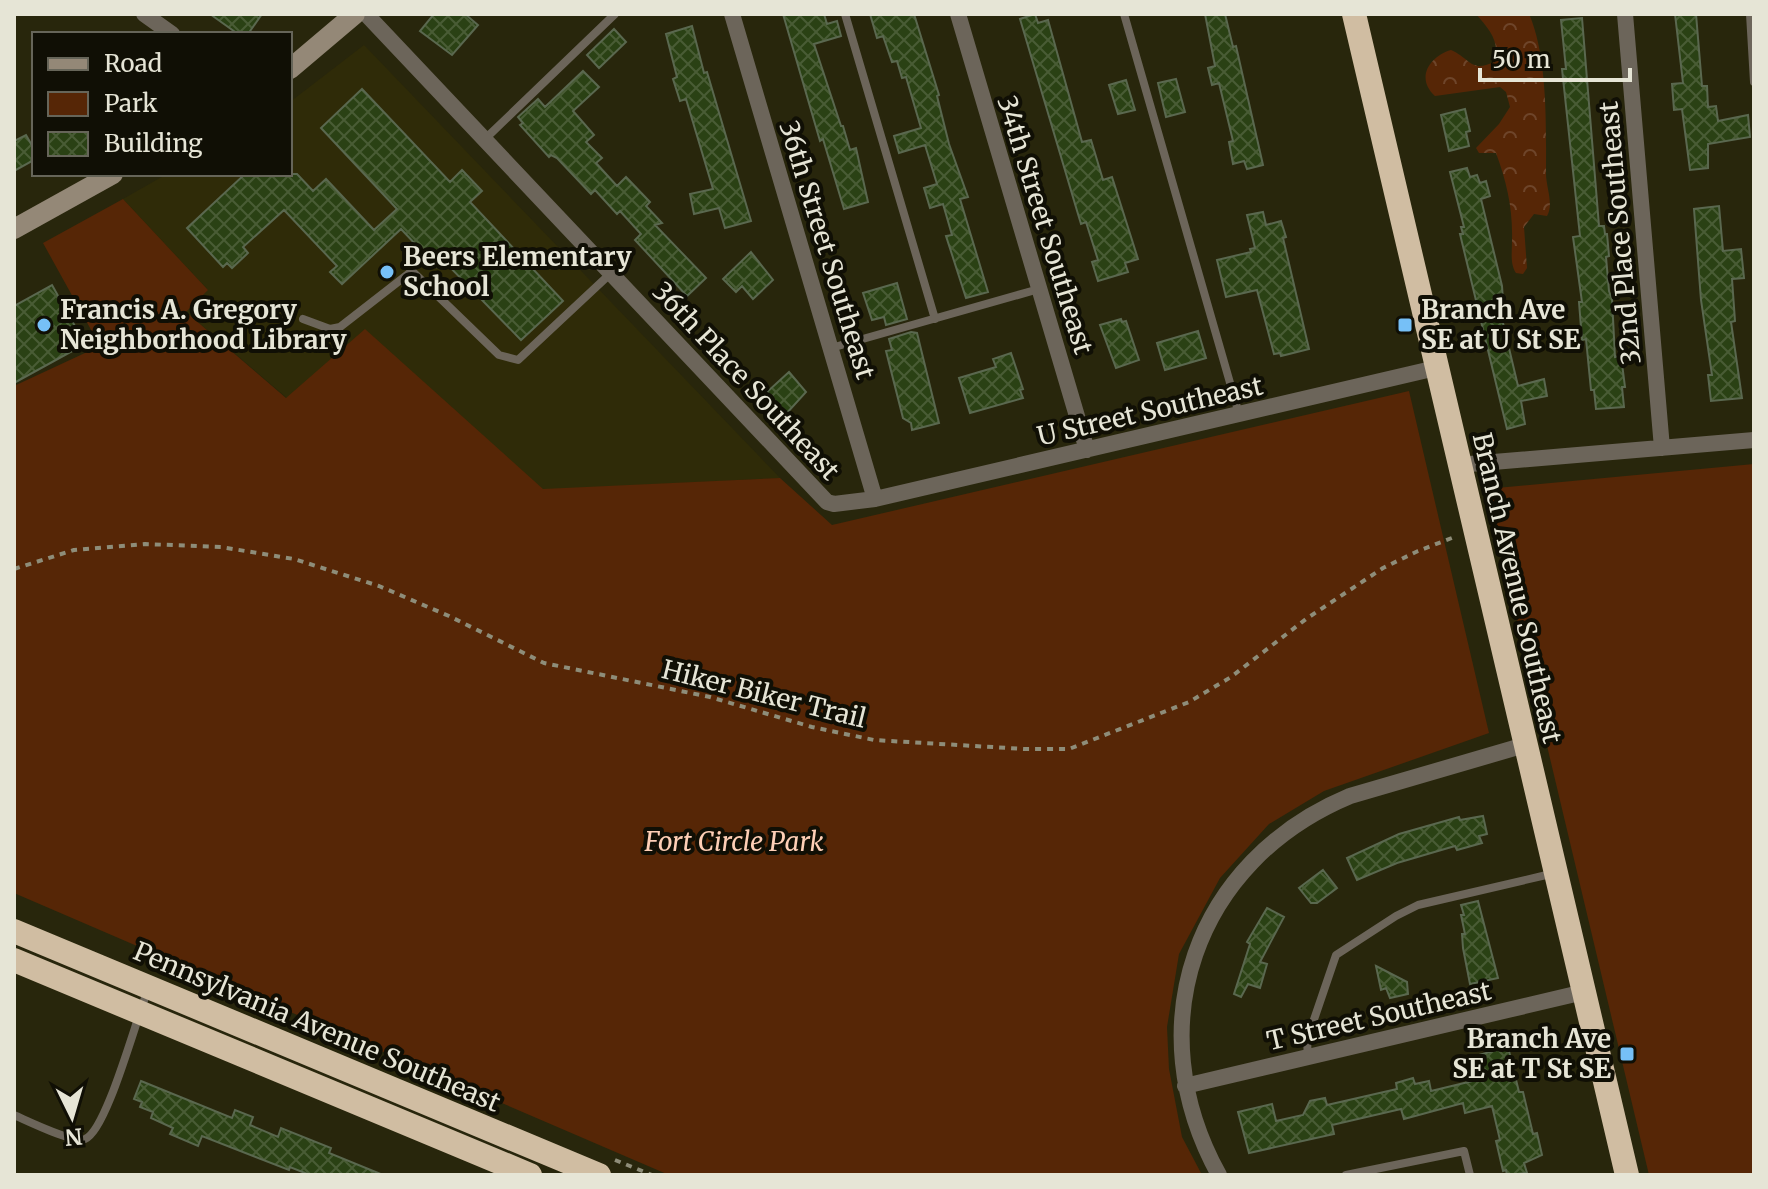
<svg xmlns="http://www.w3.org/2000/svg" width="1768" height="1189" viewBox="0 0 1768 1189" font-family="Merriweather,serif">
<style>
.built{fill:#2f2b08}
.forest{fill:url(#forest-crowns)}
.green{fill:#562606}
.building{fill:url(#building-cross-hatch);stroke:#5a684f;stroke-width:2}
.lines{fill:none;stroke-linecap:round;stroke-linejoin:round}
.path{stroke:#8e8d79;stroke-width:4;stroke-dasharray:6 6;stroke-linecap:butt}
.lane{stroke:#6c655a;stroke-width:8}
.street{stroke:#6c655a;stroke-width:16}
.secondary{stroke:#948877;stroke-width:20}
.highway{stroke:#d0bda2;stroke-width:24}
.poi-dot{fill:#76c0f7;stroke:#100f05;stroke-width:3}
.labels{text-anchor:middle;stroke-width:8;stroke-linejoin:round;paint-order:stroke}
.street-label{font-size:26px;fill:#e6e5d6;stroke:#100f05}
.poi-label{font-size:26px;font-weight:bold;fill:#e6e5d6;stroke:#100f05;text-anchor:start}
.park-label{font-size:26px;font-style:italic;fill:#fecfb6;stroke:#100f05}
</style>
<defs>
<pattern id="forest-crowns" width="20" height="18" patternUnits="userSpaceOnUse" patternTransform="scale(2)"><rect width="20" height="18" fill="#562606"/><path d="M2 6a3 3 0 1 1 6 0M12 15a3 3 0 1 1 6 0" fill="none" stroke="#6e452a"/></pattern>
<pattern id="building-cross-hatch" width="8" height="8" patternUnits="userSpaceOnUse" patternTransform="scale(2)"><rect width="8" height="8" fill="#2a4114"/><path d="M0 0l8 8M0 8l8-8" fill="none" stroke="#495c35"/></pattern>
</defs>
<rect width="100%" height="100%" fill="#28260c"/>
<!-- built -->
<path class="built" d="M364,45L780,478L543,490L287,398L186,312L208,290L123,199L167,174H290V102Z"/>
<!-- forest -->
<path class="forest" d="M1476,14H1529C1548,57 1546,127 1546,174C1546,187 1554,204 1547,216L1534,214L1524,227L1527,268L1523,274L1516,273C1510,264 1512,252 1512,241C1513,209 1507,183 1496,153H1479L1476,148L1499,124L1510,107L1506,92L1500,87L1435,96C1415,78 1430,56 1451,50C1471,59 1471,73 1494,62C1501,42 1489,29 1476,14Z"/>
<!-- green -->
<path class="green" d="M123,199L208,290L186,312L286,398L365,329L543,489L780,478L832,525L1409,391L1489,733L1324,791L1269,824L1220,878L1179,954L1167,1027L1169,1069L1182,1137L1202,1175H669L14,893V386L100,346L43,243Z
M1754,464V1175H1649L1486,489Z"/>
<!-- building -->
<path class="building" d="M210,14H262L248,34H238Z
M434,14H465L478,25L452,55L420,31Z
M783,14H824L827,24L837,21L841,36L814,44L841,126H843L850,150L856,148L868,202L844,209L823,139L820,141Z
M870,14H914L939,95L937,96L949,144L968,197L960,199L988,292L966,298L946,236L952,235L943,204L930,208L924,188L937,184L925,145L899,153L894,136L921,128L906,77L902,78L897,61L892,62L883,36L877,38Z
M1035,14L1038,23L1048,20L1082,142L1091,140L1103,180L1112,177L1138,259L1125,263L1128,272L1098,281L1092,262L1098,260L1086,222L1081,224L1078,214L1020,19Z
M1205,14H1225L1233,47L1236,46L1263,165L1247,169L1244,161L1233,164L1229,142L1233,141L1219,83L1212,85L1208,68L1215,66Z
M1675,14H1696L1702,86H1707L1708,107L1716,106L1718,121L1748,115L1750,137L1708,144V168L1690,170L1682,109L1674,110L1672,84L1683,83Z
M1582,18L1599,226H1604L1605,234H1607L1609,256L1606,257L1609,291L1612,299L1615,357L1621,356L1625,387H1622L1624,407L1596,409L1594,390H1591L1586,339L1582,340L1579,302H1582L1573,237L1580,236L1562,69H1566L1561,20Z
M692,26L704,73L707,72L751,221L725,228L719,208L694,214L690,194L713,189L686,99L680,101L673,79L677,77L666,34Z
M614,29L626,42L599,68L587,55Z
M583,71L599,87L573,111L594,135L586,142L602,158L596,163L617,186L626,177L650,202L646,206L662,223L655,225L706,278L687,296L635,240L641,234L620,211L617,214L595,190L591,194L557,158L551,155L549,157L520,125L523,123L518,117L538,99L545,107Z
M1176,79L1185,112L1166,117L1158,83Z
M1126,80L1135,110L1118,114L1109,85Z
M362,89L450,182L462,170L482,191L470,202L563,301L521,340L444,261L437,267L401,229L342,284L330,272L337,266L284,210L243,247L248,253L232,268L227,263L223,267L187,228L245,174H297L313,191L326,179L374,230L397,209L321,128Z
M1465,109L1470,131L1466,132L1469,146L1449,151L1441,115Z
M26,135L34,149V160L14,171V141Z
M1467,168L1470,177L1477,175L1480,183L1486,181L1490,196L1481,199L1502,286L1503,301L1498,302L1518,386L1544,379L1547,396L1521,401L1525,424L1507,429L1460,234H1463L1461,227H1464L1450,172Z
M1719,206L1723,251L1741,249L1744,278L1732,279L1735,321L1731,322L1742,398L1711,401L1708,375H1712L1701,300L1694,209Z
M1263,212L1266,225L1281,221L1286,237L1283,238L1309,349L1281,356L1280,353L1274,354L1257,290L1226,297L1217,260L1251,252L1250,249L1255,248L1247,215Z
M751,252L773,280L753,299L742,286L736,292L723,279Z
M897,283L907,319L886,325L884,317L872,320L863,293Z
M52,285L85,344L14,383V306Z
M1121,319L1122,322L1126,321L1139,360L1116,368L1100,325Z
M1198,331L1206,358L1165,370L1157,343Z
M911,332L917,333L939,423L912,430L911,423L903,418L886,351L892,350L889,339Z
M1011,353L1023,389L1020,390L1023,398L970,413L959,378L996,367L993,359Z
M789,372L806,392L786,414L767,392Z
M1483,816L1487,834L1479,836L1482,843L1457,850L1455,846L1397,863L1357,880L1347,858L1399,834L1459,817L1460,820Z
M1323,870L1337,888L1317,903H1311L1299,888Z
M1478,901L1498,978L1470,984L1463,948L1462,934H1465L1461,915H1464L1461,905Z
M1267,908L1284,917L1260,962L1267,964L1260,988L1248,984L1241,997L1234,994L1250,944L1247,942Z
M1376,966L1407,982L1408,994L1390,998L1386,988L1381,990Z
M1508,1047L1519,1092H1523L1533,1134L1537,1133L1542,1155L1524,1163L1527,1173L1507,1175L1506,1170L1503,1171L1496,1141L1500,1140L1492,1106L1465,1113L1463,1103L1404,1119L1401,1109L1332,1125L1334,1134L1249,1153L1238,1112L1272,1104L1276,1121L1303,1115L1310,1101L1325,1098L1327,1105L1397,1089L1396,1083L1413,1078L1415,1084L1429,1081L1431,1091L1485,1078L1479,1055Z
M141,1081L232,1118L235,1110L253,1117L250,1125L278,1137L281,1128L331,1148L329,1153L383,1175H310L290,1167L289,1170L202,1136L198,1146L170,1134L173,1128L151,1118L153,1112L140,1107L142,1102L134,1099Z"/>
<g class="lines">
<!-- path -->
<path class="path" d="M14,569L74,550L145,544L221,547L294,559L379,586L449,616L544,663L710,697L812,727L874,740L1025,749H1069L1189,702L1231,677L1306,619L1383,568L1418,551L1457,536
M615,1160L652,1175"/>
<!-- lane -->
<path class="lane" d="M845,14L935,319
M1124,14L1239,414
M1750,14L1754,82
M485,139L615,14
M303,319L330,329L340,327L412,271L499,355L518,360L610,274
M831,348L1039,289
M1308,1058L1307,1040L1336,955L1396,916L1418,905L1555,873
M14,1115C28,1121 72,1143 85,1139C107,1131 137,1015 148,990
M1346,1175L1464,1151L1470,1175"/>
<!-- street -->
<path class="street" d="M144,14L172,34
M366,14L827,502L834,504L875,499L1436,368
M732,14L875,499
M958,14L1087,450
M1625,14L1662,448
M1458,465L1754,440
M1185,1086L1584,992
M1219,1175C1137,1027 1194,861 1350,796L1525,745"/>
<!-- secondary -->
<path class="secondary" d="M290,69L355,14
M14,229L113,174"/>
<!-- highway -->
<path class="highway" d="M1354,14L1627,1175
M14,931L599,1175
M14,960L530,1175"/>
</g>
<!-- markers -->
<g class="poi-dot">
<circle cx="387" cy="272" r="8"/>
<circle cx="44" cy="325" r="8"/>
<rect x="1397" y="317" width="16" height="16" rx="4"/>
<rect x="1619" y="1046" width="16" height="16" rx="4"/>
</g>
<g class="labels">
<!-- street labels -->
<g class="street-label">
<text transform="translate(1045 225) rotate(73)" y="9">34th Street Southeast</text>
<text transform="translate(1620 233) rotate(-95)" y="9">32nd Place Southeast</text>
<text transform="translate(827 250) rotate(73)" y="9">36th Street Southeast</text>
<text transform="translate(746 381) rotate(47)" y="9">36th Place Southeast</text>
<text transform="translate(1150 411) rotate(-13)" y="9">U Street Southeast</text>
<text transform="translate(1517 588) rotate(77)" y="9">Branch Avenue Southeast</text>
<text transform="translate(764 694) rotate(14)" y="9">Hiker Biker Trail</text>
<text transform="translate(1379 1016) rotate(-13)" y="9">T Street Southeast</text>
<text transform="translate(317 1027) rotate(23)" y="9">Pennsylvania Avenue Southeast</text>
</g>
<!-- poi labels -->
<g class="poi-label">
<text x="403" y="266">Beers Elementary<tspan x="403" dy="30">School</tspan></text>
<text x="60" y="319">Francis A. Gregory<tspan x="60" dy="30">Neighborhood Library</tspan></text>
<text x="1421" y="319">Branch Ave<tspan x="1421" dy="30">SE at U St SE</tspan></text>
<text x="1611" y="1048" text-anchor="end">Branch Ave<tspan x="1611" dy="30">SE at T St SE</tspan></text>
</g>
<!-- park labels -->
<g class="park-label">
<text x="734" y="851">Fort Circle Park</text>
</g>
</g>
<!-- border -->
<rect width="1768" height="1189" fill="none" stroke="#e6e5d6" stroke-width="32"/>
<!-- legend -->
<rect x="32" y="32" width="260" height="144" fill="#100f05" stroke="#666559" stroke-width="2"/>
<rect x="48" y="58" width="40" height="12" fill="#948877" stroke="#666559" stroke-width="2"/>
<text x="104" y="72" font-size="24" fill="#e6e5d6">Road</text>
<rect x="48" y="92" width="40" height="24" fill="#562606" stroke="#666559" stroke-width="2"/>
<text x="104" y="112" font-size="24" fill="#e6e5d6">Park</text>
<rect x="48" y="132" width="40" height="24" fill="url(#building-cross-hatch)" stroke="#666559" stroke-width="2"/>
<text x="104" y="152" font-size="24" fill="#e6e5d6">Building</text>
<!-- north arrow -->
<g transform="translate(72 1117) rotate(175)" stroke="#100f05" stroke-width="6" paint-order="stroke">
<path d="M0-6L14 30L0 20L-14 30Z" fill="#e6e5d6"/>
<text y="-12" font-size="22" font-weight="bold" text-anchor="middle" fill="#e6e5d6">N</text>
</g>
<!-- scale -->
<path d="M1480 68v12h150v-12" fill="none" stroke="#e6e5d6" stroke-width="4"/>
<text x="1492" y="68" font-size="24" fill="#e6e5d6" stroke="#100f05" stroke-width="6" paint-order="stroke">50 m</text>
</svg>
